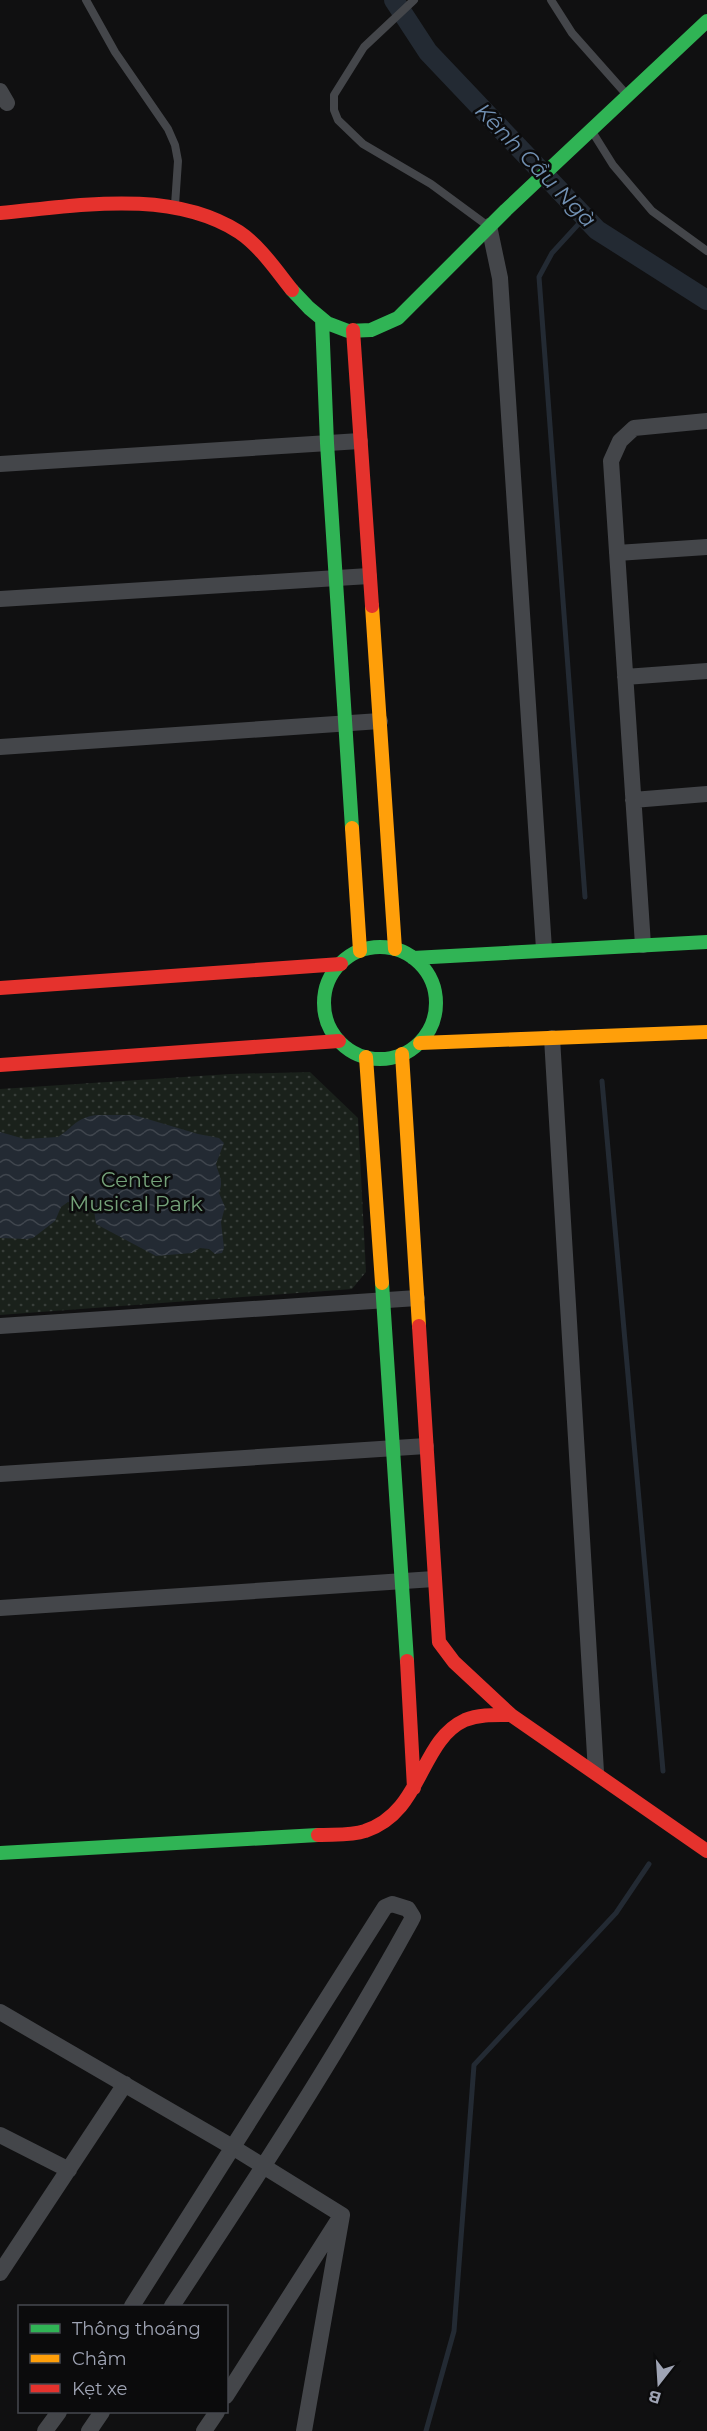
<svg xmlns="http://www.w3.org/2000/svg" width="707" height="2431" viewBox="0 0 707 2431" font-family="Montserrat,sans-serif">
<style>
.park{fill:url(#park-dots)}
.water{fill:url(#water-waves)}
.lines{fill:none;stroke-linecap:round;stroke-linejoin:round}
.stream{stroke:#232a33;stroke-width:5}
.canal{stroke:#232a33;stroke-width:20}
.lane{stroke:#44464a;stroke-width:8}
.street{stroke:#44464a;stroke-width:16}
.fast{stroke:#30b455;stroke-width:14}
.slow{stroke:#ff9f0a;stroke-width:14}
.jam{stroke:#e5322d;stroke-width:14}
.labels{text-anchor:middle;stroke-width:5;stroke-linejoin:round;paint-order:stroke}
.park-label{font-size:21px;fill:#74a179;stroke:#0b0b0c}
.water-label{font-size:22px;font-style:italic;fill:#7291b3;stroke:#0b0b0c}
</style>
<defs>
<pattern id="park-dots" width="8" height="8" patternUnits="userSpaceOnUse" patternTransform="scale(1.5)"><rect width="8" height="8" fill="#1a211b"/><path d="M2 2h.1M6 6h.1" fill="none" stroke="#383e3a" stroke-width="1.8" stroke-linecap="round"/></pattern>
<pattern id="water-waves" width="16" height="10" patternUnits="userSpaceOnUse" patternTransform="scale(1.5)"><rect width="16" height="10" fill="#232a33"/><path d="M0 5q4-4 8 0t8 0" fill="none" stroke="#40464e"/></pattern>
</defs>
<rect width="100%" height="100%" fill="#101011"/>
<!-- park -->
<path class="park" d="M310,1072L358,1118L366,1272L352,1289L0,1315V1089L230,1074Z"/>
<!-- water -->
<path class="water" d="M97,1115H134L198,1134L219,1138L224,1143L216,1164C219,1176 224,1180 219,1193L225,1207L221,1222L224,1248L222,1253L215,1254L209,1249L200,1248L192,1253L156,1256L96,1224L94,1210L83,1204L68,1202L61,1207L55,1221L33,1238L26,1239L0,1238V1132L25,1139L58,1137C75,1126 75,1118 97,1115Z"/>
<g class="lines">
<!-- stream -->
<path class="stream" d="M585,217L552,253L539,277L585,897
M602,1081L663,1771
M426,2431L454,2331L474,2065L616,1913L649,1864"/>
<!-- canal -->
<path class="canal" d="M394,0L428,52L597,230L707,300"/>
<!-- lane -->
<path class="lane" d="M86,0L115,52L168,129L175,145L178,161L175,205
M414,0L364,47L334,95V110L338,120L363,144L431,184L488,226
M551,0L572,33L627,95
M593,133L613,165L652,211L707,251"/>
<!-- street -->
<path class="street" d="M0,91L7,103
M489,226L500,278L544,949
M0,464L360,441
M617,553L707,547
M0,599L369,576
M625,677L707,671
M0,747L380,721
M633,800L707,794
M643,945L611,461L620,441L634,428L707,421
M552,1038L596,1772
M0,1326L417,1298
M0,1474L426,1446
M0,1608L434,1579
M0,2012L234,2148L342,2215L304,2431
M0,2135L69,2170
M0,2273L125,2084
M132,2306L385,1907L392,1904L408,1909L413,1917L411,1921C338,2054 255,2180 172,2306
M226,2396L337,2222
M45,2431L59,2412
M89,2431L102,2412
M204,2431L217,2412"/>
<!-- fast -->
<path class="fast" d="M292,290L309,308L327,323L348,331L371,330L398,318L506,210L707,21
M322,319L327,443L352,828
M324 1003a56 56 0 1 1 112 0a56 56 0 1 1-112 0Z
M413,958L707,942
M382,1283L407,1661
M0,1853L318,1835"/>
<!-- slow -->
<path class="slow" d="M372,606L395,949
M352,828L360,951
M420,1043L707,1032
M402,1054L419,1326
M366,1057L382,1283"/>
<!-- jam -->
<path class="jam" d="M0,213C77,206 170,188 239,232C260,246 276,270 292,290
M353,330L372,606
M0,988L341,964
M0,1065L339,1041
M419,1326L439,1642L454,1662L511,1715
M407,1661L414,1788
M318,1835C333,1834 351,1836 365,1831C423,1812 419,1741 465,1720C480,1714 496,1715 511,1715L707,1851"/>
</g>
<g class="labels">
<!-- park labels -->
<g class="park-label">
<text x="136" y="1187">Center<tspan x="136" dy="24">Musical Park</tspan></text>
</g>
<!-- water labels -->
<g class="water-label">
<text transform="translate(536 165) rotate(46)" y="8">Kênh Cầu Ngà</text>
</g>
</g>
<!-- legend -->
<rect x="18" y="2305" width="210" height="108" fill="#0b0b0c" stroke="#46484f" stroke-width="1.5"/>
<rect x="30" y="2324" width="30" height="9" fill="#30b455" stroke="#46484f" stroke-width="1.5"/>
<text x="72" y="2335" font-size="18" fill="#9fa4b4">Thông thoáng</text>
<rect x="30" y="2354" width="30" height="9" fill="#ff9f0a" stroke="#46484f" stroke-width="1.5"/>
<text x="72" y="2365" font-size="18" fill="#9fa4b4">Chậm</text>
<rect x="30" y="2384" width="30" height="9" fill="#e5322d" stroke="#46484f" stroke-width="1.5"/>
<text x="72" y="2395" font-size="18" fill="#9fa4b4">Kẹt xe</text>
<!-- north arrow -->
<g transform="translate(659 2383) rotate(197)" stroke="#0b0b0c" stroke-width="4.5" paint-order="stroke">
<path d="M0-4.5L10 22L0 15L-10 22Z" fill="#9fa4b4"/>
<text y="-9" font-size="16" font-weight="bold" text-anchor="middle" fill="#9fa4b4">B</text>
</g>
</svg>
